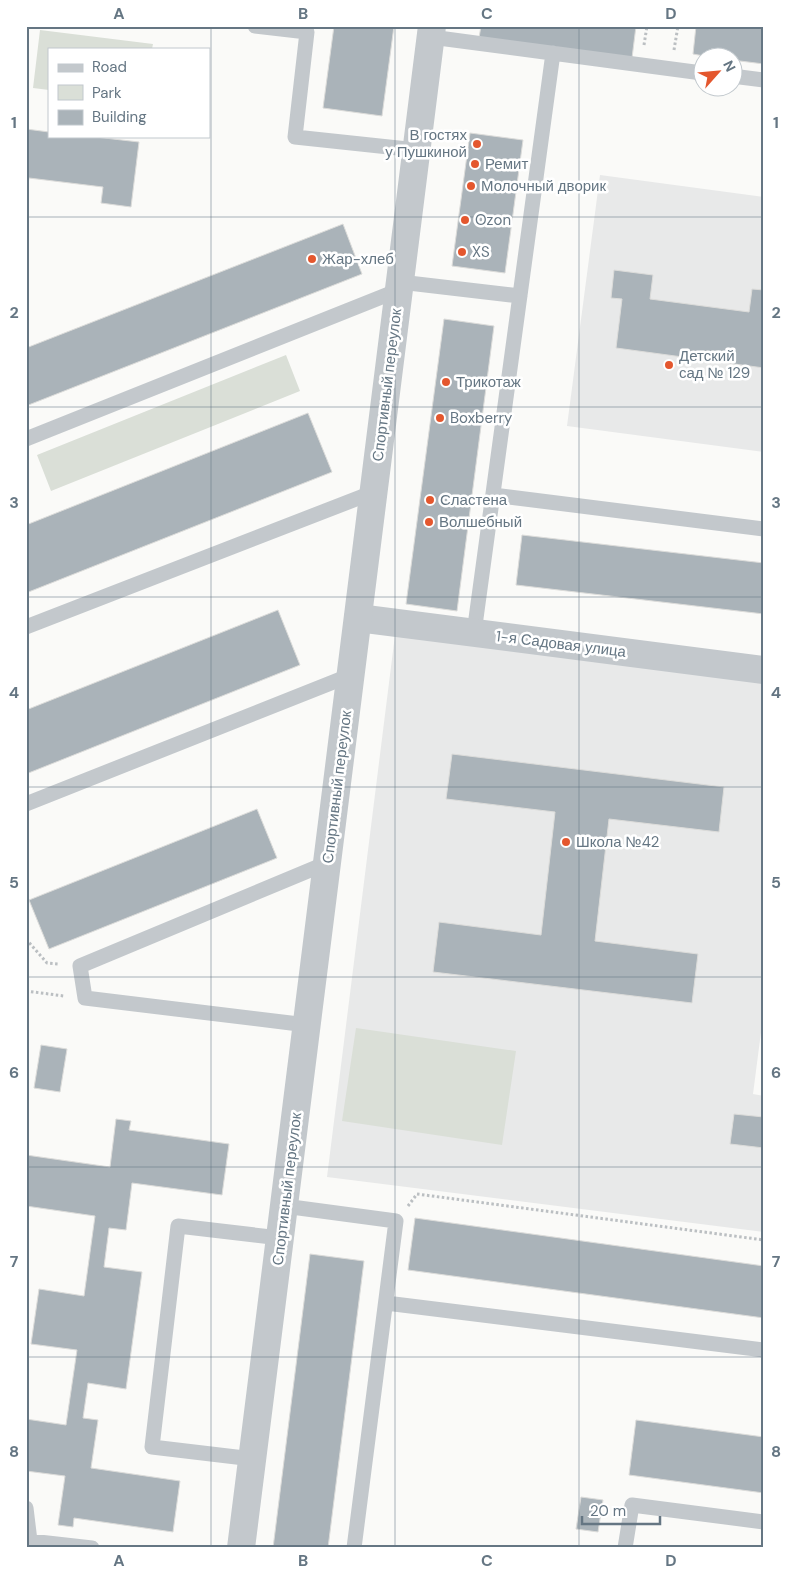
<svg xmlns="http://www.w3.org/2000/svg" width="790" height="1574" viewBox="0 0 790 1574" font-family="'DM Sans',sans-serif">
<style>
.built{fill:#e8e9e9}
.green{fill:#dadfd7}
.building{fill:#aab3b9;stroke:#dcdcda}
.lines{fill:none;stroke-linecap:round;stroke-linejoin:round}
.path{stroke:#bbbfc2;stroke-width:3;stroke-dasharray:2.5 2.5;stroke-linecap:butt}
.service{stroke:#c3c8cc;stroke-width:15}
.minor{stroke:#c3c8cc;stroke-width:28}
.tertiary{stroke:#c3c8cc;stroke-width:28}
.grid{fill:none;stroke:#657683;stroke-width:1;stroke-opacity:0.55}
.poi-dot{fill:#e4572e;stroke:#fff;stroke-width:2}
.labels{text-anchor:middle;stroke-width:5;stroke-linejoin:round;paint-order:stroke}
.poi-label{font-size:15px;fill:#657683;stroke:#fff;text-anchor:start}
.street-label{font-size:15px;fill:#657683;stroke:#fff}
.neatline{fill:none;stroke:#657683;stroke-width:2}
.grid-label{font-size:16px;text-anchor:middle;font-weight:bold;fill:#657683}
</style>
<rect width="100%" height="100%" fill="#fafaf8"/>
<!-- built -->
<path class="built" d="M600,175L764,197V452L567,426Z
M395,635L764,683V1009L753,1094L764,1096V1232L327,1177Z"/>
<!-- green -->
<path class="green" d="M40,30L153,44L152,49H49V90L33,88Z
M286,355L300,391L51,491L37,455Z
M356,1028L516,1051L502,1145L342,1121Z"/>
<!-- building -->
<path class="building" d="M334,26H394L382,116L323,108Z
M481,26H636L632,58L479,38Z
M696,26H764V64L732,60V58H715L693,54Z
M26,129L49,132V136H87L139,142L131,207L101,203L103,187L29,178L26,195Z
M470,133L523,140L505,273L452,266Z
M343,224L362,274L26,406V348Z
M614,270L653,275L650,299L749,312L752,289L764,290V368L616,348L622,299L611,298Z
M444,319L494,326L457,611L406,604Z
M308,413L332,472L26,593V525Z
M522,535L764,563V614L516,585Z
M278,610L300,665L26,774V710Z
M452,754L724,787L719,832L609,819L595,941L698,954L692,1003L433,972L439,922L541,935L555,812L446,799Z
M257,809L277,858L49,949L29,900Z
M41,1045L67,1049L60,1092L34,1088Z
M734,1114L764,1117V1148L730,1144Z
M116,1119L131,1121L129,1130L229,1144L222,1195L132,1183L126,1230L109,1228L104,1267L142,1272L126,1389L88,1383L83,1418L98,1420L91,1468L180,1481L173,1532L74,1518L73,1527L58,1525L65,1476L26,1471V1419L66,1425L77,1350L31,1344L39,1289L84,1296L95,1216L26,1206V1155L110,1167Z
M415,1218L764,1266V1318L408,1270Z
M310,1254L364,1261L328,1548H273Z
M636,1420L764,1437V1493L629,1475Z
M581,1497L603,1500L598,1532L576,1529Z"/>
<g class="lines">
<!-- path -->
<path class="path" d="M644,45L647,26
M674,50L678,26
M26,939L47,963L59,964
M26,991L64,996
M408,1206L417,1194L764,1240"/>
<!-- service -->
<path class="service" d="M255,26L307,32L295,137L417,150
M431,37L702,73
M732,76L764,80
M400,282L520,296
M26,439L399,290
M493,495L764,529
M26,627L374,492
M474,633L553,53
M26,804L351,675
M307,1025L85,998L80,966L327,863
M284,1206L396,1221L354,1548
M386,1303L764,1350
M253,1459L152,1447L178,1226L280,1238
M26,1508L30,1541L92,1548
M625,1548L632,1505L764,1522"/>
<!-- minor -->
<path class="minor" d="M358,618L764,670"/>
<!-- tertiary -->
<path class="tertiary" d="M241,1548L432,26"/>
</g>
<!-- grid -->
<path class="grid" d="M211,26V1548M395,26V1548M579,26V1548M26,217H764M26,407H764M26,597H764M26,787H764M26,977H764M26,1167H764M26,1357H764"/>
<!-- markers -->
<g class="poi-dot">
<circle cx="477" cy="144" r="5"/>
<circle cx="475" cy="164" r="5"/>
<circle cx="471" cy="186" r="5"/>
<circle cx="465" cy="220" r="5"/>
<circle cx="462" cy="252" r="5"/>
<circle cx="312" cy="259" r="5"/>
<circle cx="669" cy="365" r="5"/>
<circle cx="446" cy="382" r="5"/>
<circle cx="440" cy="418" r="5"/>
<circle cx="430" cy="500" r="5"/>
<circle cx="429" cy="522" r="5"/>
<circle cx="566" cy="842" r="5"/>
</g>
<g class="labels">
<!-- poi labels -->
<g class="poi-label">
<text x="467" y="140" text-anchor="end">В гостях<tspan x="467" dy="17">у Пушкиной</tspan></text>
<text x="485" y="169">Ремит</text>
<text x="481" y="191">Молочный дворик</text>
<text x="475" y="225">Ozon</text>
<text x="472" y="257">XS</text>
<text x="322" y="264">Жар-хлеб</text>
<text x="679" y="361">Детский<tspan x="679" dy="17">сад № 129</tspan></text>
<text x="456" y="387">Трикотаж</text>
<text x="450" y="423">Boxberry</text>
<text x="440" y="505">Сластена</text>
<text x="439" y="527">Волшебный</text>
<text x="576" y="847">Школа №42</text>
</g>
<!-- street labels -->
<g class="street-label">
<text transform="translate(387 385) rotate(-83)" y="5">Спортивный переулок</text>
<text transform="translate(561 644) rotate(7)" y="5">1-я Садовая улица</text>
<text transform="translate(337 787) rotate(-83)" y="5">Спортивный переулок</text>
<text transform="translate(287 1189) rotate(-83)" y="5">Спортивный переулок</text>
</g>
</g>
<!-- border -->
<rect width="790" height="1574" fill="none" stroke="#ffffff" stroke-width="55"/>
<!-- legend -->
<rect x="48" y="48" width="162" height="90" fill="#ffffff" stroke="#c1c8cd"/>
<rect x="58" y="64" width="25" height="8" fill="#c3c8cc" stroke="#c1c8cd"/>
<text x="92" y="72" font-size="15" fill="#657683">Road</text>
<rect x="58" y="85" width="25" height="15" fill="#dadfd7" stroke="#c1c8cd"/>
<text x="92" y="98" font-size="15" fill="#657683">Park</text>
<rect x="58" y="110" width="25" height="15" fill="#aab3b9" stroke="#c1c8cd"/>
<text x="92" y="122" font-size="15" fill="#657683">Building</text>
<!-- north arrow -->
<g transform="translate(718 72) rotate(63)"><circle r="24" fill="#ffffff" stroke="#c1c8cd"/>
<path d="M0-4L9 19L0 12L-9 19Z" fill="#e4572e"/>
<text y="-8" font-size="14" font-weight="bold" text-anchor="middle" fill="#657683">N</text>
</g>
<!-- scale -->
<path d="M582 1516v8h78v-8" fill="none" stroke="#657683" stroke-width="2.5"/>
<text x="590" y="1516" font-size="15" fill="#657683" stroke="#ffffff" stroke-width="4" paint-order="stroke">20 m</text>
<rect x="28" y="28" width="734" height="1518" class="neatline"/>
<g class="grid-label">
<text x="119" y="19">A</text>
<text x="303" y="19">B</text>
<text x="487" y="19">C</text>
<text x="671" y="19">D</text>
<text x="14" y="128">1</text>
<text x="776" y="128">1</text>
<text x="14" y="318">2</text>
<text x="776" y="318">2</text>
<text x="14" y="508">3</text>
<text x="776" y="508">3</text>
<text x="14" y="698">4</text>
<text x="776" y="698">4</text>
<text x="14" y="888">5</text>
<text x="776" y="888">5</text>
<text x="14" y="1078">6</text>
<text x="776" y="1078">6</text>
<text x="14" y="1267">7</text>
<text x="776" y="1267">7</text>
<text x="14" y="1457">8</text>
<text x="776" y="1457">8</text>
<text x="119" y="1566">A</text>
<text x="303" y="1566">B</text>
<text x="487" y="1566">C</text>
<text x="671" y="1566">D</text>
</g>
</svg>
